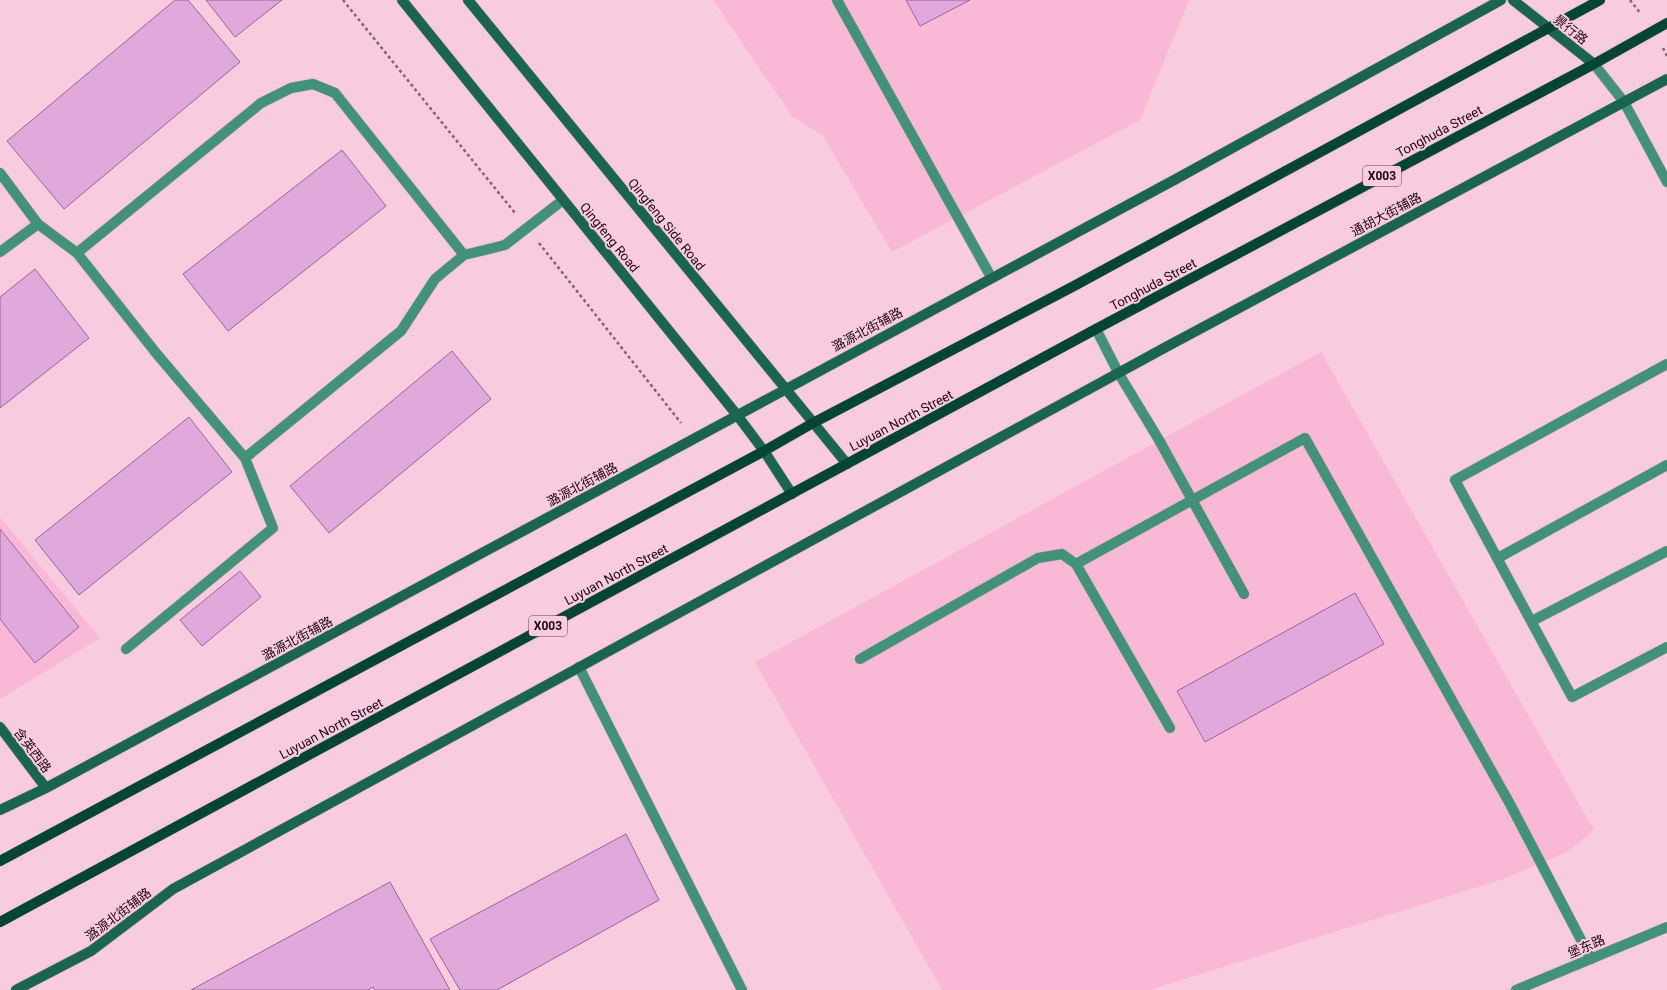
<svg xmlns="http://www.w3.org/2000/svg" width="1667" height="990" viewBox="0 0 1667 990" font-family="Roboto,'Noto Sans SC',sans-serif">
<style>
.built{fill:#fab8d7}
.building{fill:#e1a8dc;stroke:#9a6596}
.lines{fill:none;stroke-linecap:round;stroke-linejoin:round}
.lane-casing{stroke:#d1a8ba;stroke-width:11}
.street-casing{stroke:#d1a8ba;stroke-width:11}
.secondary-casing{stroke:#d1a8ba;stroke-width:11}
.primary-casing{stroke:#d1a8ba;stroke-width:11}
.path{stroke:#846272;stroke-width:2.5;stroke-dasharray:3 3;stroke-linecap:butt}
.lane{stroke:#419278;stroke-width:10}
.street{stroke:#419278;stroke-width:10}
.secondary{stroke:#196550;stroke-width:10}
.primary{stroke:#034534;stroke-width:10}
.labels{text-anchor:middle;stroke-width:4;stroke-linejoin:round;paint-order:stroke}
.shield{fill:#f8cbdf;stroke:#604150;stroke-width:1}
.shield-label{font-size:12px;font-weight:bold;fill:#1f0613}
.street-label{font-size:13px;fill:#1f0613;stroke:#f8cbdf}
</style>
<rect width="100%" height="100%" fill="#f8cbdf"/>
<!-- built -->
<path class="built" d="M713,0H1189L1140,120L892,252L823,136L792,116Z
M1321,352L1594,830L1567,852L1503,879L1150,990H942L755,662Z
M0,517L100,638L0,699Z"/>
<!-- building -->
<path class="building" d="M175,0H188L240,62L64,209L7,141Z
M206,0H282L235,37Z
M906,0H970L920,26Z
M342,150L386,206L228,331L183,274Z
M35,269L89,338L0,408V297Z
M452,351L491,399L329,533L290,486Z
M189,417L232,472L79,595L35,540Z
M0,529L79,627L35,663L0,619Z
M240,571L261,597L202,646L180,620Z
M1355,593L1384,644L1205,742L1177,691Z
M626,834L659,900L497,990H460L430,939Z
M390,882L450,990H375L373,987L368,990H191Z"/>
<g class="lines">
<defs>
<path id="lane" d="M1594,64L1624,102L1667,182
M1096,329L1119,374L1159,440L1244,594
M1667,364L1455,480L1572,697L1667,647
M1498,558L1667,465
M1076,564L1305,438L1510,804L1591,959
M1532,621L1667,551
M860,659L1038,558L1062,554L1076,564L1170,728
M579,667L742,990"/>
<path id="street" d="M837,0L991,277
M0,173L38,224L77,253L156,353L245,458L273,528L126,649
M0,252L38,224
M77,253L261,103L291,88L313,84L335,93L464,255
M245,458L401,331L435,279L464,255L505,245L563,200
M1516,990L1667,927"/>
<path id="secondary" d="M402,0L737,415L764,451L792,494
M468,0L847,464
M1513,0L1594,64
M0,727L46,788
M0,810L46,788L1176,179L1501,0
M16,990L91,951L173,889L1166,347L1667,79"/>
<path id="primary" d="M0,861L764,451L813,423L1074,286L1600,0
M0,922L1096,329L1594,64L1667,23"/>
</defs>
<!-- lane casing -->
<use href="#lane" class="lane-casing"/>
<!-- street casing -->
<use href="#street" class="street-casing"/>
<!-- secondary casing -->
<use href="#secondary" class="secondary-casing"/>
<!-- primary casing -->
<use href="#primary" class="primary-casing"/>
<!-- path -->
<path class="path" d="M343,0L515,213
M1630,0L1641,14
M1663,48L1667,56
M539,243L681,423"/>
<!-- lane -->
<use href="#lane" class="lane"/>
<!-- street -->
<use href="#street" class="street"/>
<!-- secondary -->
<use href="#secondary" class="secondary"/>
<!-- primary -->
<use href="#primary" class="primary"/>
</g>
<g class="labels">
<!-- shield labels -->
<g class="shield">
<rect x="1363" y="166" width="38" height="20" rx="3"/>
<rect x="529" y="616" width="38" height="20" rx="3"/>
</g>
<g class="shield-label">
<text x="1382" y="180">X003</text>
<text x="548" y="630">X003</text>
</g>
<!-- street labels -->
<g class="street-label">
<text transform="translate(1571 29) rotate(38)" y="5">景行路</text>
<text transform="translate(1439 131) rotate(-28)" y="5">Tonghuda Street</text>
<text transform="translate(1386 214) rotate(-28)" y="5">通胡大街辅路</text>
<text transform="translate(667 224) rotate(51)" y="5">Qingfeng Side Road</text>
<text transform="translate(610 237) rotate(51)" y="5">Qingfeng Road</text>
<text transform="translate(1153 284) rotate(-28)" y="5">Tonghuda Street</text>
<text transform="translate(867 329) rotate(-28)" y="5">潞源北街辅路</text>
<text transform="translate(901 420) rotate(-28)" y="5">Luyuan North Street</text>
<text transform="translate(582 484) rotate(-28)" y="5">潞源北街辅路</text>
<text transform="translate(616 574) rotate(-28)" y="5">Luyuan North Street</text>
<text transform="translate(297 638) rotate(-28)" y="5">潞源北街辅路</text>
<text transform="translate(331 728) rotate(-28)" y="5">Luyuan North Street</text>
<text transform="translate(33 750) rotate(53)" y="5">含英西路</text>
<text transform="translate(118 914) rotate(-37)" y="5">潞源北街辅路</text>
<text transform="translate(1586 946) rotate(-23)" y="5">堡东路</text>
</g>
</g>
</svg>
